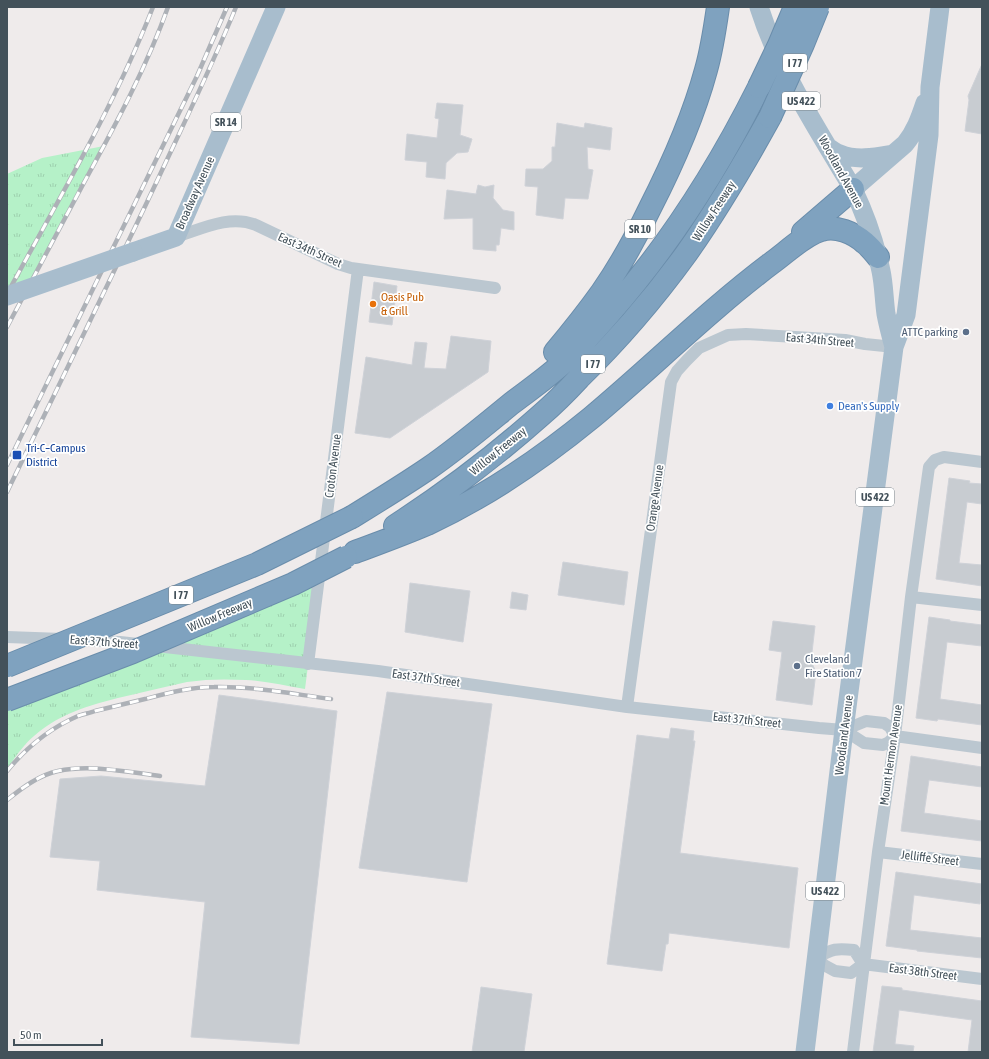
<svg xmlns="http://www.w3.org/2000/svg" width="989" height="1059" viewBox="0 0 989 1059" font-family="'Asap Condensed',sans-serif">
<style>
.grass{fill:url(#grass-tufts)}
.building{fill:#c8ccd1;stroke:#cfd2d8}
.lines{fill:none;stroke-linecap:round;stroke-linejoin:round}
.motorway-casing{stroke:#6a8dab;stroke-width:24}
.minor{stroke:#bbc7d0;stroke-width:12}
.primary{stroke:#a8bdcd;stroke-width:19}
.motorway{stroke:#7fa2bf;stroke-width:22}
.rail-casing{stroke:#adb1b7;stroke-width:4.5}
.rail{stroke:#fff;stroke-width:3;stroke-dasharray:9;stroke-linecap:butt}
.motorway-bridge-casing{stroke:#6a8dab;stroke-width:24;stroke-linecap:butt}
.primary-bridge{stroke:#a8bdcd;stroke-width:19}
.motorway-bridge{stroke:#7fa2bf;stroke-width:22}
.food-dot{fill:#e8710a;stroke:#fff;stroke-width:1.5}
.service-dot{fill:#5c6f8a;stroke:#fff;stroke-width:1.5}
.shop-dot{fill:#3f7fe0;stroke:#fff;stroke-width:1.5}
.transit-dot{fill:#1a4fb4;stroke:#fff;stroke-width:1.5}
.labels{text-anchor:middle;stroke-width:3.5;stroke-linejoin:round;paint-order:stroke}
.shield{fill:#fff;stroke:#7b858c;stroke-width:1}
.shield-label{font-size:11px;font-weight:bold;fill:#43515a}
.street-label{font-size:12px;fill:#43515a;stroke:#fff}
.food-label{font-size:12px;fill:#c56008;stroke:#fff;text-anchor:start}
.service-label{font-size:12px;fill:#4e5e75;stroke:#fff;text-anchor:end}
.shop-label{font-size:12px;fill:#366cbe;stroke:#fff;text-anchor:start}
.transit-label{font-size:12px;fill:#164399;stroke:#fff;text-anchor:start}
</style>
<defs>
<pattern id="grass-tufts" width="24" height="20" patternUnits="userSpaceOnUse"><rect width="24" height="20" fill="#b5f1c8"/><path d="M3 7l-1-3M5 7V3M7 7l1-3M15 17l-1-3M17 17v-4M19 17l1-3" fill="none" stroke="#9dd0ae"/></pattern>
</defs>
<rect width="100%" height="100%" fill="#efebeb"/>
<!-- grass -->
<path class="grass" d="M104,146L27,289L7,296V174L42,158Z
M320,572L305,689C285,686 266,681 246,680C226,679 207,679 187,682C168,686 149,691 131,695C96,703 61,712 34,736C23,745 15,758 7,769V700Z"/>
<!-- building -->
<path class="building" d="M982,64V134L965,131L969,100L968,96Z
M437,103L463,105L460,135L472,139L468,152L457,153L446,163L445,179L426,177L427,162L405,160L407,134L437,138L439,119L435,118Z
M557,123L584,128L585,123L612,128L610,150L587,147L588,169L593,170L588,199L565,198L563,219L536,215L538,187L525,186L526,169H543L552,161V147H555Z
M478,185L485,187L494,185L493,198L503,210L514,212V230L501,228L499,245H496V251L473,249V218L444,219L447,190L476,194Z
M374,282L397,286L392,325L369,322Z
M451,336L491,341L488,372L390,438L355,433L366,357L412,365L415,342L427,343L424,368L446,369Z
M949,478L970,481L969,483L982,484V504L967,502L959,563L982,565V586L936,579Z
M563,562L628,572L624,605L558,595Z
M410,583L470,591L463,642L405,632Z
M512,592L528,595L526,610L510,608Z
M929,617L950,620V621L982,625V646L947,642L940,699L982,705V725L938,719L937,721L916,718Z
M773,621L815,626L811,661L816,672L812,705L776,700L782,652L769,650Z
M387,692L492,704L467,882L359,868Z
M219,695L337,711L299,1044L191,1037L205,902L97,890L100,861L50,857L60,779L101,776L205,786Z
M671,728L694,731L693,741H695L680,853L798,868L789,948L669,933L668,944H666L662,971L607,964L637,735L669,739Z
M911,756L982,767V787L929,780L924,813L982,821V841L901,831Z
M896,872L982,884L980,904L914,895L910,930L982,938V958L917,951V950L886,946Z
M882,986L902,988V990L982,1001V1052H968L972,1020L899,1010L895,1044L914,1046L913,1052H873Z
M481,987L532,994L524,1052H472Z"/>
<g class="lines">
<defs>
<path id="motorway" d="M803,232L853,189
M555,352C571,333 587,313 602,292C620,266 636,237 650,208C673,163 693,118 706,70C712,49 715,28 718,7
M352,517C378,501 404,485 429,468C458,448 485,425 512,403C529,390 548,377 564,362C580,347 594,331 608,315C669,246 718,169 759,87
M395,526C446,493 495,456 540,416C554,404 567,391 579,378C618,340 654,298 686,254C717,210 744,164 770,117
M355,552C379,543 404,534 427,524C485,497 541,459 591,418C652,367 709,310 773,262C787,252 804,235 821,230C836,225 854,233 865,243C870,247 874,252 878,257"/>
</defs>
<!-- motorway casing -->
<use href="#motorway" class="motorway-casing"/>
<!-- minor -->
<path class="minor" d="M176,237C201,229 230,214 256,225L338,264L351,268L495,288
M911,597L982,605
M7,637L62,639
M82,640L120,642L378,671L627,707L819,728L844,730L866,721L884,723L890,727L895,736
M308,664L358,269
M627,707L671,382L677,371L687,360L699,348L728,335L746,334L845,340L865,344L894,347
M844,730L864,743L883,745L889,742L895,736
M895,736L982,748
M878,852L982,864
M863,964L854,950C836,948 833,949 817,957L824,965L835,971L851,973L863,964L982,979
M853,1052L878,852L895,736L911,597L929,467L935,460L944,457L982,462"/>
<!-- primary -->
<path class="primary" d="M759,7C780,73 818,130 853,189C866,216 875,242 881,271C884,285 884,300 886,314C888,325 891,336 894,347
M829,148C833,150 836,153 840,154C857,161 876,157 893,154
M853,189L905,144C915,132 920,118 925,103
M133,252L176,237L276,7
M805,1052L844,730L894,347L906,315L929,135L930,87L940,7"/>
<!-- motorway -->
<use href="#motorway" class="motorway"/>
<defs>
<path id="rail" d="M7,294C58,200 114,107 153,7
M7,327C34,277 60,227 87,177C117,122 147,66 168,7
M7,465L197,76L227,7
M7,492C57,389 108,285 157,181C184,123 212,66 236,7
M7,771C26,748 50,728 78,716C83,714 90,713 95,711C112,707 129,703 145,699C168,693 190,687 214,687C253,686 292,694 331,699
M7,800C22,788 39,775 58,771C90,764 128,772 160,776"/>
</defs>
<!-- rail casing -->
<use href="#rail" class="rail-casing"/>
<!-- rail -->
<use href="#rail" class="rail"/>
<defs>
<path id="motorway-bridge" d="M759,87L779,45L795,7
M770,117L803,44L818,7
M7,666L257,564L352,517
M7,700L133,652L293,584L346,557"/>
</defs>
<!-- motorway-bridge casing -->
<use href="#motorway-bridge" class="motorway-bridge-casing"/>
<!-- primary-bridge -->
<path class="primary-bridge" d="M7,296L133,252"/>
<!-- motorway-bridge -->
<use href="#motorway-bridge" class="motorway-bridge"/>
</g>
<!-- markers -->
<circle class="food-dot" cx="373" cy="304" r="4"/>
<g class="service-dot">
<circle cx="966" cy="332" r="4"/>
<circle cx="797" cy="666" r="4"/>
</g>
<circle class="shop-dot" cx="830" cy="406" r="4"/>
<rect class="transit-dot" x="12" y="450" width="10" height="10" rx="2"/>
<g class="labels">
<!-- shield labels -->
<g class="shield">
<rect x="783" y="54" width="24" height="18" rx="3"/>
<rect x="782" y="92" width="38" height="18" rx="3"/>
<rect x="211" y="113" width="30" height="18" rx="3"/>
<rect x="625" y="220" width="30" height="18" rx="3"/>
<rect x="581" y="355" width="24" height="18" rx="3"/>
<rect x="856" y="488" width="38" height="18" rx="3"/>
<rect x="169" y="586" width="24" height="18" rx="3"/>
<rect x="806" y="882" width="38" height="18" rx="3"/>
</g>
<g class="shield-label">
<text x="795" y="67">I 77</text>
<text x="801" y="105">US 422</text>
<text x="226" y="126">SR 14</text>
<text x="640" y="233">SR 10</text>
<text x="593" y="368">I 77</text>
<text x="875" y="501">US 422</text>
<text x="181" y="599">I 77</text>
<text x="825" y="895">US 422</text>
</g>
<!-- street labels -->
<g class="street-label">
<text transform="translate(841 172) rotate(61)" y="4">Woodland Avenue</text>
<text transform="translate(195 193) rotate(-66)" y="4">Broadway Avenue</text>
<text transform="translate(714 211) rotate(-57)" y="4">Willow Freeway</text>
<text transform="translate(310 250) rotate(24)" y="4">East 34th Street</text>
<text transform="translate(820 340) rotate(5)" y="4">East 34th Street</text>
<text transform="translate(498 451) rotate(-39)" y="4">Willow Freeway</text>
<text transform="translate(333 466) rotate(-83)" y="4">Croton Avenue</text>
<text transform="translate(655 498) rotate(-82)" y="4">Orange Avenue</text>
<text transform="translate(220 615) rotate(-23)" y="4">Willow Freeway</text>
<text transform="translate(104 642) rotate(4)" y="4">East 37th Street</text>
<text transform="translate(426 678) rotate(8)" y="4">East 37th Street</text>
<text transform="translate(747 720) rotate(6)" y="4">East 37th Street</text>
<text transform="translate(844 735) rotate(-83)" y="4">Woodland Avenue</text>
<text transform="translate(891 755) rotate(-82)" y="4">Mount Hermon Avenue</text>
<text transform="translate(930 858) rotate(7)" y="4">Jelliffe Street</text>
<text transform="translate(923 972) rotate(7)" y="4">East 38th Street</text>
</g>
<!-- food labels -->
<g class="food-label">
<text x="381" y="301">Oasis Pub<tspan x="381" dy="14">&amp; Grill</tspan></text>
</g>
<!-- service labels -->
<g class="service-label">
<text x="958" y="336">ATTC parking</text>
<text x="805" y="663" text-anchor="start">Cleveland<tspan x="805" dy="14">Fire Station 7</tspan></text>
</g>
<!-- shop labels -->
<g class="shop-label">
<text x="838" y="410">Dean's Supply</text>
</g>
<!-- transit labels -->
<g class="transit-label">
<text x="26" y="452">Tri-C–Campus<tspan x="26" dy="14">District</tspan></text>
</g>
</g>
<!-- border -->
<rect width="989" height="1059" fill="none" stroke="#43515a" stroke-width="16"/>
<!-- scale -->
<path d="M14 1039v6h88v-6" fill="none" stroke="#43515a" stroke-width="2"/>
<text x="20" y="1039" font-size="12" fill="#43515a" stroke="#ffffff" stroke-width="3" paint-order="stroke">50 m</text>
</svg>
